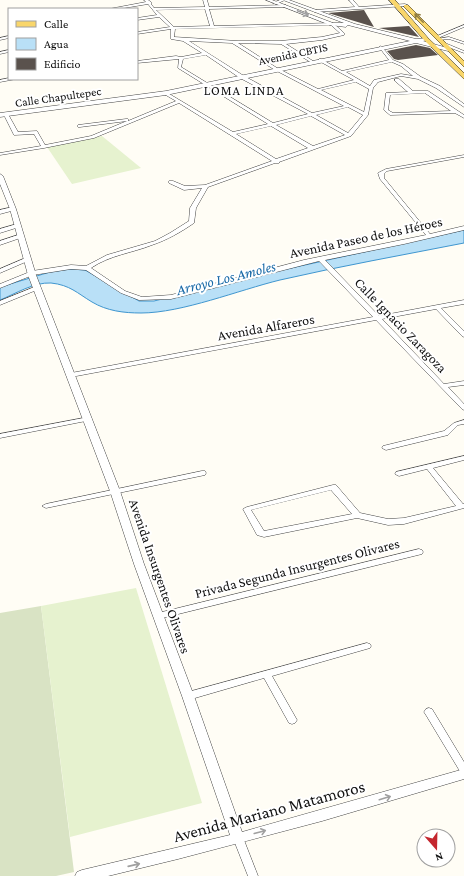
<svg xmlns="http://www.w3.org/2000/svg" width="464" height="876" viewBox="0 0 464 876" font-family="'Crimson Pro',serif">
<style>
.cemetery{fill:#d9e3c4}
.pitch{fill:#e6f2cf}
.water{fill:#b9e0f7;stroke:#3f96cf}
.building{fill:#5a524d}
.lines{fill:none;stroke-linecap:round;stroke-linejoin:round}
.minor-casing{stroke:#444;stroke-width:1}
.tertiary-casing{stroke:#444;stroke-width:1}
.primary-casing{stroke:#222;stroke-width:1}
.minor{fill:#fff;fill-rule:evenodd}
.tertiary{fill:#fff;fill-rule:evenodd}
.primary{fill:#f9d66b;fill-rule:evenodd}
.oneway{stroke:#a0a0a0}
.oneway2{stroke:#917d42}
.labels{text-anchor:middle;stroke-width:4;stroke-linejoin:round;paint-order:stroke}
.far-street-label{font-size:12px;fill:#111;stroke:#fff}
.far-quarter-label{font-size:13px;letter-spacing:1px;fill:#111;stroke:#fff}
.street-label{font-size:14px;fill:#111;stroke:#fff}
.water-label{font-size:15px;font-style:italic;fill:#1768a6;stroke:#fff}
.near-street-label{font-size:17px;fill:#111;stroke:#fff}
</style>
<rect width="100%" height="100%" fill="#fffdf5"/>
<!-- cemetery -->
<path class="cemetery" d="M41,606L74,872L56,876H0V613Z"/>
<!-- pitch -->
<path class="pitch" d="M102,136L141,168L72,184L47,147Z
M136,588L202,803L70,837L41,606Z"/>
<!-- water -->
<path class="water" d="M464,230V243C403,255 341,266 280,280C239,290 182,313 141,313C124,313 107,311 92,302C77,293 70,285 51,283C34,282 15,294 0,300V287L50,272L70,269L85,270L139,301H154L264,274Z"/>
<!-- building -->
<path class="building" d="M364,10L374,27L328,13Z
M409,26L419,37L379,28Z
M416,45L430,48L438,55L398,60L394,59L387,51Z"/>
<g class="lines">
<defs>
<path id="minor" d="M144,0H148L151,2V4L154,8L205,7L203,0H207L209,7L286,5V7H285L209,9L214,26L333,23L344,33V35L322,40L286,44L313,61L314,62L312,63L281,44L238,43L277,68L318,89L354,80L319,61V59H321L342,71L389,60L379,47L381,46L393,60L403,64L421,77L440,86L464,104V107L436,88L418,79L401,76L378,82L373,88L368,115L351,136L279,162V163H275L208,187L196,208L194,223C181,232 167,240 152,245C132,253 110,255 91,268L125,291L142,297L171,295L304,260L426,235L380,179L378,173L386,169L464,155V157L387,171L384,174V178L430,234L464,226V230L404,244L325,260L379,316L464,300V304L441,308L464,331V337L462,336L436,309L382,319L444,384L464,381V385L448,387L464,404V410L462,409L376,320L71,377L69,376L68,375L69,374L71,373L373,317L319,261L171,299L139,300L121,293L86,270L71,269L33,275L0,288V284L32,271L71,265L86,266L107,255L155,241L170,233L189,221L190,208L202,188L184,190L169,183V181H173L185,186L205,185L272,161L179,103L94,138L44,148L0,155V153L41,146L34,134L14,135L4,115V114H8L18,132L37,131L45,145L91,136L127,121L80,127H78V125L126,119H128V121L176,101L164,94V92H166L233,132L268,124L178,68L179,59L137,63V61L176,56L181,57L202,53L183,41L171,39V29L137,34V32L170,27L159,17L137,20V18L157,15L148,4L118,9H109L146,2ZM205,9L210,26L174,27L156,10ZM331,25L340,33L322,37L280,41H238L174,37L175,29ZM189,41L232,43L275,70L344,106L312,113L244,76ZM206,55L240,78L308,114L273,123L181,67L183,59ZM392,62L401,66L413,76L401,74L374,80L370,86L346,72ZM356,82L369,89L364,112L321,90ZM348,107L363,115L348,133L316,115ZM311,116L345,135L313,146L276,125ZM271,126L308,148L276,159L236,134Z
M280,0H285L276,4L273,3Z
M349,0H353L359,7L405,4L407,5L405,6L315,12L313,11L315,10L355,7Z
M464,25V27L438,38L435,37Z
M9,36V38L0,40V38Z
M449,37L464,42V44L449,39L439,40L437,39Z
M443,43H445L464,51V53L443,45Z
M9,50V52L0,54V52Z
M9,78L16,79L0,82V80Z
M395,79H399L413,91H428L464,115V118L455,113L390,115L384,110L386,93L408,92L395,81ZM425,93L451,111L393,113L388,110L390,95Z
M13,207L15,208V210L0,214V210Z
M17,224L19,225V227L0,233V229Z
M21,234L23,235V237L0,245V241Z
M28,257L31,259L30,260L0,273V269Z
M37,286L39,287V289L0,305V301Z
M89,417L91,418L92,419L91,420L0,438V434Z
M464,420V424L458,425L448,435L386,450L382,448L383,446L444,431L454,423Z
M464,456V460L433,468L463,504H464V508L404,524L388,525L357,518L264,537L257,535L243,509L247,507L333,485H336L360,513L388,519L404,518L456,506L427,469L399,476L395,474L396,472ZM331,490L352,514L264,531L251,510Z
M202,471H205L206,473L205,475L46,508L42,506L46,504Z
M419,549L422,550L423,552L422,554L158,619L155,618L154,616L155,614L158,613Z
M367,643L370,644L371,646L370,648L272,676L297,720L295,723L292,724L289,723L264,678L188,700L185,698L184,696L185,694L188,692Z
M429,708L432,709L464,762V774L461,773L426,715L424,712L426,709Z
M238,834L242,835L258,876H248L233,838L234,835Z"/>
<path id="tertiary" d="M266,0H272L333,23H344L283,0H289L355,24L416,39L428,38V40L423,41L451,49L448,51L416,43L166,95L0,117V113L166,91L410,41L348,25L346,27L330,25Z
M0,174L3,176L16,209L36,275L120,491L144,564L194,696L242,832L464,769V779L322,821L178,859L108,876H75L77,872L82,870L230,835L182,696L134,564L110,491L28,275L10,209L0,184Z"/>
<path id="primary" d="M389,0H395L428,38L464,73V79L424,40Z
M404,5H408L464,61V67L404,7Z"/>
</defs>
<!-- minor casing -->
<use href="#minor" class="minor-casing"/>
<!-- tertiary casing -->
<use href="#tertiary" class="tertiary-casing"/>
<!-- primary casing -->
<use href="#primary" class="primary-casing"/>
<!-- minor -->
<use href="#minor" class="minor"/>
<!-- tertiary -->
<use href="#tertiary" class="tertiary"/>
<!-- primary -->
<use href="#primary" class="primary"/>
</g>
<!-- one-way arrows -->
<defs><path id="oneway-shaft" d="M-6 0H5M1.5-3L5.5 0L1.5 3" fill="none" stroke-width="1.6" stroke-linecap="round" stroke-linejoin="round"/></defs>
<g class="oneway">
<use href="#oneway-shaft" transform="translate(303 13) rotate(21)"/>
<use href="#oneway-shaft" transform="translate(385 798) rotate(-17)"/>
<use href="#oneway-shaft" transform="translate(260 832) rotate(-15)"/>
<use href="#oneway-shaft" transform="translate(134 865) rotate(-13)"/>
</g>
<use class="oneway2" href="#oneway-shaft" transform="translate(419 18) rotate(-135)"/>
<g class="labels">
<!-- far-street labels -->
<g class="far-street-label">
<text transform="translate(293 54) rotate(-12)" y="4">Avenida CBTIS</text>
<text transform="translate(58 97) rotate(-8)" y="4">Calle Chapultepec</text>
</g>
<!-- far-quarter labels -->
<g class="far-quarter-label">
<text x="244" y="95">LOMA LINDA</text>
</g>
<!-- street labels -->
<g class="street-label">
<text transform="translate(366 237) rotate(-12)" y="5">Avenida Paseo de los Héroes</text>
<text transform="translate(401 325) rotate(46)" y="5">Calle Ignacio Zaragoza</text>
<text transform="translate(266 327) rotate(-10)" y="5">Avenida Alfareros</text>
<text transform="translate(297 568) rotate(-14)" y="5">Privada Segunda Insurgentes Olivares</text>
<text transform="translate(160 576) rotate(71)" y="5">Avenida Insurgentes Olivares</text>
</g>
<!-- water labels -->
<g class="water-label">
<text transform="translate(226 278) rotate(-14)" y="5">Arroyo Los Amoles</text>
</g>
<!-- near-street labels -->
<g class="near-street-label">
<text transform="translate(269 811) rotate(-15)" y="6">Avenida Mariano Matamoros</text>
</g>
</g>
<!-- legend -->
<rect x="8" y="8" width="130" height="72" fill="#ffffff" stroke="#a0a0a0"/>
<rect x="16" y="21" width="20" height="6" fill="#f9d66b" stroke="#a0a0a0"/>
<text x="44" y="28" font-size="12" fill="#111111">Calle</text>
<rect x="16" y="38" width="20" height="12" fill="#b9e0f7" stroke="#a0a0a0"/>
<text x="44" y="48" font-size="12" fill="#111111">Agua</text>
<rect x="16" y="58" width="20" height="12" fill="#5a524d" stroke="#a0a0a0"/>
<text x="44" y="68" font-size="12" fill="#111111">Edificio</text>
<!-- north arrow -->
<g transform="translate(436 848) rotate(160)"><circle r="19" fill="#ffffff" stroke="#a0a0a0"/>
<path d="M0-3L7 15L0 10L-7 15Z" fill="#c4262e"/>
<text y="-6" font-size="11" font-weight="bold" text-anchor="middle" fill="#111111">N</text>
</g>
</svg>
